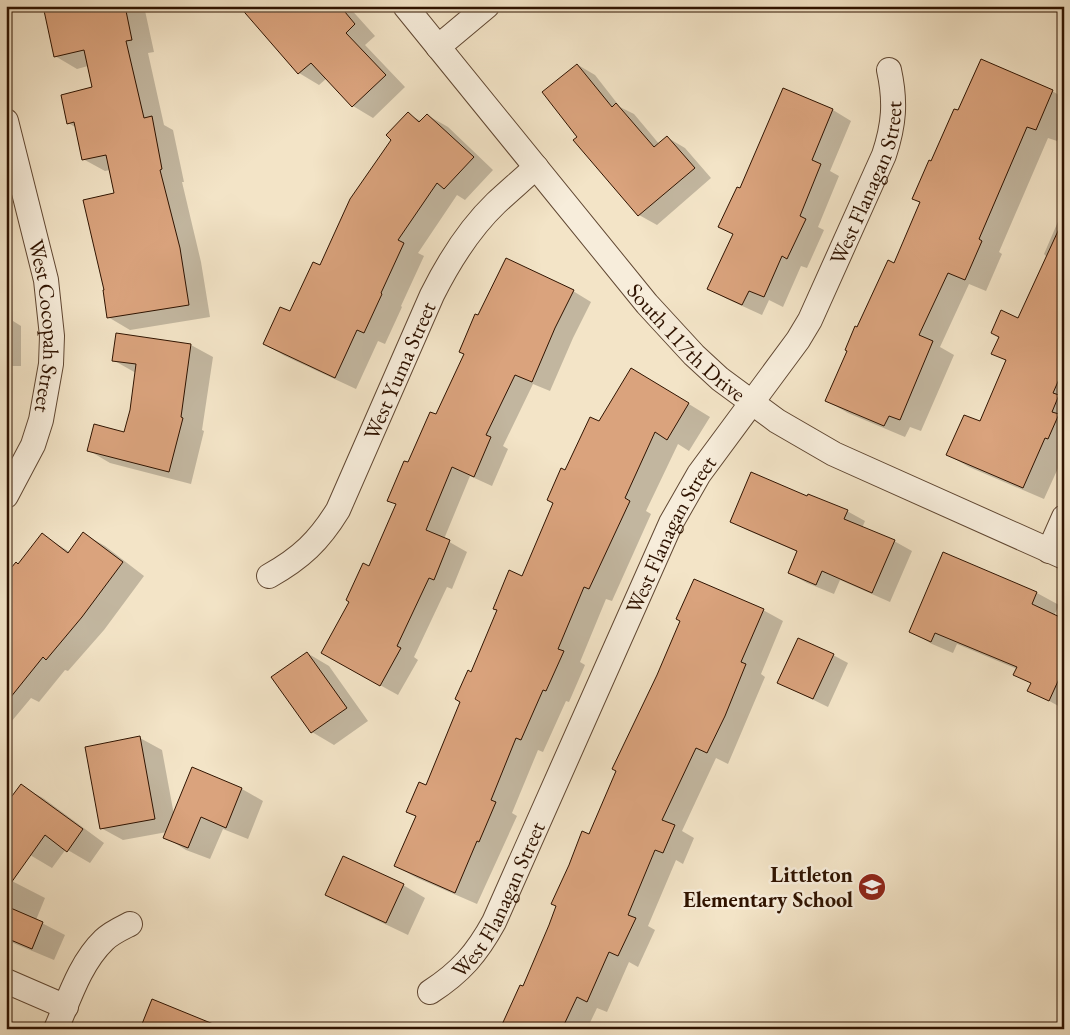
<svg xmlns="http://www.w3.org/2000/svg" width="1070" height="1035" viewBox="0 0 1070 1035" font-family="'EB Garamond',serif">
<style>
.shadow{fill:#0003}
.building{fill:#daa37d;stroke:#2f1300}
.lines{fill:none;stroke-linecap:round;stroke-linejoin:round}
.street-casing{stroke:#604732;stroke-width:26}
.street{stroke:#f7eddb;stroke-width:24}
.labels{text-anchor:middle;stroke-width:5;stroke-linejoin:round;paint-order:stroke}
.street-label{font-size:22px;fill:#2f1300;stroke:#f7eddb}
.poi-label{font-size:22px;font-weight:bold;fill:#2f1300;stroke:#f7eddb;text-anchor:end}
</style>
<rect width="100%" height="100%" fill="#f3e4c7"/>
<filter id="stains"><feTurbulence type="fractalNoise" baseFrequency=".004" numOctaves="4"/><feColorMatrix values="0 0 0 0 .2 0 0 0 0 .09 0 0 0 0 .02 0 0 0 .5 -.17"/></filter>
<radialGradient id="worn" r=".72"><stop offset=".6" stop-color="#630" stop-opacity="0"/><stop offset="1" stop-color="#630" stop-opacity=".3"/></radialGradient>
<!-- shadow -->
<path class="shadow" d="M45,6H144L154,52L148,53L164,125L173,130L184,182H182L201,262L210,317L130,330L108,317L115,194L110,170L105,171L83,159L77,128L68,123L93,88L88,66L77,69L55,56Z
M240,6H348L375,36L365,45L405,87L373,118L353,106L327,78L319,85L299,73Z
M578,65L595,75L620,107L634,114L660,145L668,138L685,148L711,178L657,225L639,215L575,140L578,137Z
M1052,91L1064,98V125L1057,141L1048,138L999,252L1002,254L986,291L969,284L940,347L954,355L921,431L910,427L905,437L848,413L827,401L858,328L895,265L921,203L914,199L959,112Z
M833,110L851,121L830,171L839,176L818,227L824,230L807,268L801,266L783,307L769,300L762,315L727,299L709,289L734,234L741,190Z
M408,114L421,121L427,115L448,127L493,170L465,200L457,195L418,253L424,256L401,306L402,307L385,344L378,341L356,389L285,356L264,344L290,313L320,266Z
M1060,217L1064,219V455L1044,499L969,467L948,455L980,423L1007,361L993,353L1018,319L1047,257L1044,254Z
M6,255L12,277L13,321L21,326V366H6Z
M573,291L591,302L573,338L550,391L533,384L503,446L508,449L492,486L470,476L444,539L467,552L452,589L447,587L414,657L418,660L398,695L340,663L370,567L397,505L389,500L436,416L465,354L478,317Z
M191,345L213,357L202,430L204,431L191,484L110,463L88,450L125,433L131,410L136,373L113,360Z
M653,382L710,417L689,451L678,444L646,511L651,514L612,601L606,599L580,662L585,665L569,702L566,701L543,752L538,750L512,813L517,816L477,904L417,878L395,866L417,816L426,786L472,674L523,577L566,472L599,423Z
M808,498L847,511L865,521L862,528L894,541L912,551L890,602L840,580L834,594L807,583L789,573L798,552L749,531L731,521Z
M84,534L105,546L144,576L104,630L68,671L65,670L39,702L31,698L6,728V576L19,565L42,535L70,552Z
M944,554L1037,593L1059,605L1054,616L1064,620V709L1029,690L1032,684L1015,674L1017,669L957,644L953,653L932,644L910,631Z
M763,610L783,621L761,674L765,677L728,764L716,758L682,831L694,838L683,864L676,860L648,926L655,930L638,967L629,962L607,1012L597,1008L587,1029H504L524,988L589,836Z
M307,653L329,666L368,721L334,745L312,732L273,677Z
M833,655L848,663L828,707L779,683Z
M6,734L11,738L6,744Z
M140,738L162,750L174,815L242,789L263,801L248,839L223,829L210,859L186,850L165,837L167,832L123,840L101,828Z
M21,786L43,798L104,843L90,863L66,849L52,868L30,855Z
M6,878L45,898L36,920L65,935L54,960L6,940Z
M403,885L425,898L408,935L349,907L327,895Z
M6,1023L15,1029H6Z"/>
<!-- building -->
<path class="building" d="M43,6H125L132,40L126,41L144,118L152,116L162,169L160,170L180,248L189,305L107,318L103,290H104L83,200L114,193L106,155L82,160L74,122L67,124L61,95L92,87L84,50L54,57Z
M239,6H340L355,24L346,33L386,75L352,107L311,63L298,74Z
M981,59L1053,90L1036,130L1027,127L979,239L982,241L965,280L948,273L919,335L933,341L900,420L889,416L884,426L825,401L847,351L845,350L855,326L857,327L888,260L894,263L920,202L912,199L929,160L931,161L954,109L958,110Z
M577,64L612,107L616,103L654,147L667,136L695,168L638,216L573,140L577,137L542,92Z
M783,88L833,109L812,160L821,164L800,216L806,219L787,259L782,256L764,297L749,291L742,305L707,289L733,234L718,227L737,187L740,188Z
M408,112L419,122L427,114L474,157L444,189L437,183L398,240L404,243L381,293L382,294L364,333L357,330L335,378L263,344L280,307L290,311L313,262L320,265L350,199L391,140L386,135Z
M1064,218V368L1053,393L1059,395L1052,412L1059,414L1048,439L1045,438L1023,488L946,455L964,415L980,421L1006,360L991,354L999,337L991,333L1001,310L1018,318Z
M506,258L574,290L555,328L532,382L515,375L486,435L491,437L474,477L452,467L426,530L450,540L434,580L429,578L397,646L401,648L380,686L321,653L349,602L346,600L363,563L369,566L396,504L387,501L404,461L408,462L430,412L436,414L464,354L459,352L475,314L478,315Z
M116,333L191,344L181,417L183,418L169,472L87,451L94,424L124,432L130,410L136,364L112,361Z
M631,368L689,403L667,440L655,432L625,498L630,501L589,589L584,587L558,649L564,651L546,691L543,690L521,740L516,738L491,800L496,802L479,842L477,841L455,893L394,866L416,816L406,812L419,782L426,785L460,702L455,699L468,670L471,672L497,610L493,609L509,570L522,576L553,503L547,500L561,468L565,470L590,417L599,421Z
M751,472L807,496L808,494L848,510L844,519L895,540L872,593L822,571L816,585L788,573L797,551L730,522Z
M83,532L123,562L82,617L46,660L43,657L6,703V574L16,562L18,564L42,533L68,553Z
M943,552L1037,592L1032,604L1064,619V668L1049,701L1027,691L1031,683L1013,675L1017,667L935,633L931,642L909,632Z
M694,579L764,609L741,662L746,664L725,716L707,753L696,748L662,820L675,825L663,853L655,850L628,915L636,918L618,956L609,952L587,1002L577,997L562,1029H500L520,985L523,986L549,925L556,906L551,904L569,865L582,831L589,834L616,771L612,769L657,675L680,621L676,619Z
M798,638L834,654L813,699L777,683Z
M307,652L347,708L311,733L271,677Z
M140,736L155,819L100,829L85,747Z
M192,767L242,788L226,828L201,817L188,848L163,838Z
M21,784L83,829L67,852L45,835L6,890V804Z
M343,856L404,884L386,923L325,895Z
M6,906L43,922L32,949L6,938Z
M152,999L223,1028V1029H140Z"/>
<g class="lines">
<defs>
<g id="street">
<path id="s1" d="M405,6L647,304L694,355L720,379L777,421L834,454L1064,557"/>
<path d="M438,47L487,6"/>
<path id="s2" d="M6,121L46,280L52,336L51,364L41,420L33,445L6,496"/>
<path d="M1049,551L1064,517"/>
<path id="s3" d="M269,576C301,558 319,541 338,510L432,295C449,261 469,229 496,203C509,191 523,179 536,167"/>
<path d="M6,981L66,1007"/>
<path id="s4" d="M430,992C461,972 477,953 494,922L671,523L699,474L798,340L810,320L884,155C894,125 896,102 889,70"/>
<path d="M56,1029C69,999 80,963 104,940C111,933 120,929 130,924"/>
</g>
</defs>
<!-- street casing -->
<use href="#street" class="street-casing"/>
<!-- street -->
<use href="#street" class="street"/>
</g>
<!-- icons -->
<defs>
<symbol id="school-disc" viewBox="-11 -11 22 22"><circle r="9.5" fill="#8f2418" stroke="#f7eddb"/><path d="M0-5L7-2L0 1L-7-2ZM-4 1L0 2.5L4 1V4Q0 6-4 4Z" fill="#fff"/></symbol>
</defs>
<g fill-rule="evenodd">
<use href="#school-disc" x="856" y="871" width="32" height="32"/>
</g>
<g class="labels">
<!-- street labels -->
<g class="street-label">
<text dy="8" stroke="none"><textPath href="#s4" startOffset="928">West Flanagan Street</textPath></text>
<text dy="8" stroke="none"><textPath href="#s2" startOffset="210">West Cocopah Street</textPath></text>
<text dy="8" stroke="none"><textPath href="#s1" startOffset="439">South 117th Drive</textPath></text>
<text dy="8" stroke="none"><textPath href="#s3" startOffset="249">West Yuma Street</textPath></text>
<text dy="8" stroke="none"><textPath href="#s4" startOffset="522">West Flanagan Street</textPath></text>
<text dy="8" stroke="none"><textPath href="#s4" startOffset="118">West Flanagan Street</textPath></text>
</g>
<!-- poi labels -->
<g class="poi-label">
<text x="853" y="882">Littleton<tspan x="853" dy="25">Elementary School</tspan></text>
</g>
</g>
<!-- margin -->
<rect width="1070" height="1035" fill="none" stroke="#f3e4c7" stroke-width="25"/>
<rect x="8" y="8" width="1055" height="1020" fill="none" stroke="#2f1300" stroke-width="2.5"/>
<rect x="12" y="12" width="1045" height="1010" fill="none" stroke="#2f1300"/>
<rect width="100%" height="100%" filter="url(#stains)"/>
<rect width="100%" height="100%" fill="url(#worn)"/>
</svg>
